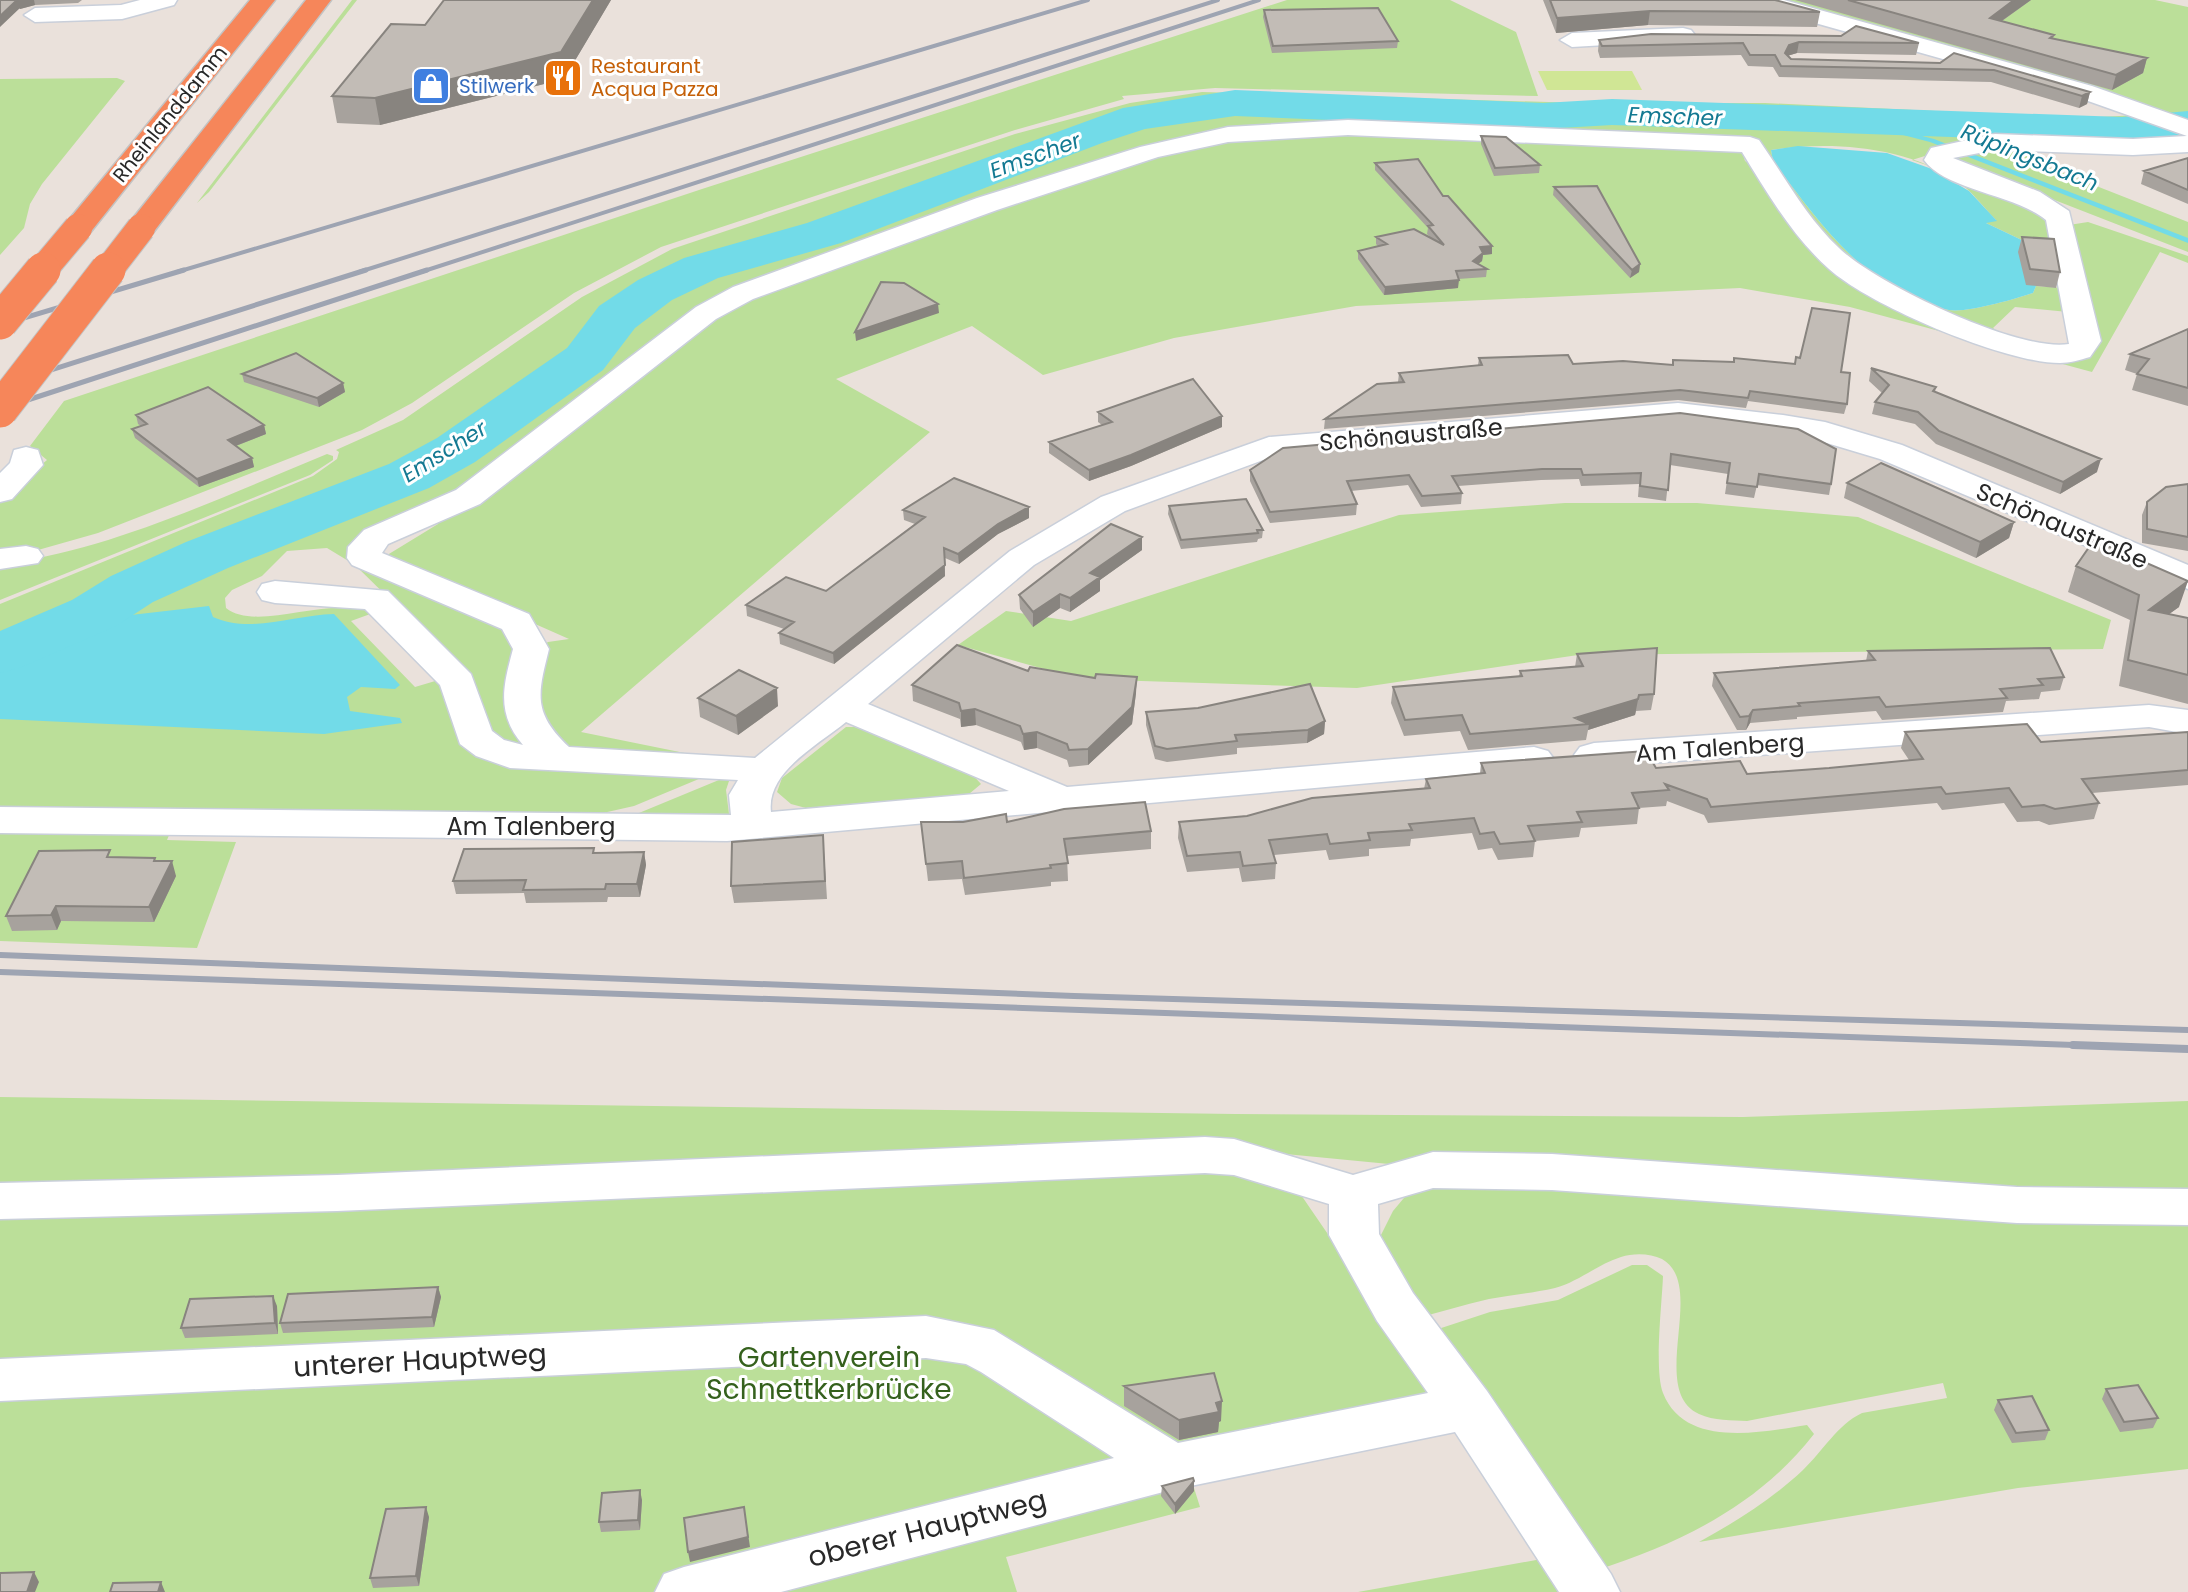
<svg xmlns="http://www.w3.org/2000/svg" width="2188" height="1592" viewBox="0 0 2188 1592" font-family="Poppins,sans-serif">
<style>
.green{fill:#bbdf99}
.pitch{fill:#d0e695}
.water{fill:#72dbe8}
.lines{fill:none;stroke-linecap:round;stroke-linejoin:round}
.stream{fill:#72dbe8;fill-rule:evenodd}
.river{fill:#72dbe8;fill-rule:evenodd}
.minor-casing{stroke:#c9cfda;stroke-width:3}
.highway-casing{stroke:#c3c3c3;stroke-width:3}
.minor{fill:#fff;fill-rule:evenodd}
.highway{fill:#f6865a;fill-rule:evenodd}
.rail-far3{stroke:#9ea4b2;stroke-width:4}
.rail-far2{stroke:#9ea4b2;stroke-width:5}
.rail-far1{stroke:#9ea4b2;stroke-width:6}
.rail{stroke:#9ea4b2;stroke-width:8}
.highway-bridge-far1-casing{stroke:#c3c3c3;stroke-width:30;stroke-linecap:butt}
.highway-bridge-casing{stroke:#c3c3c3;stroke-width:37;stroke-linecap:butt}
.highway-bridge-far1{stroke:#f6865a;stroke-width:28}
.highway-bridge{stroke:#f6865a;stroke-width:35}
.wall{fill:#a7a29d}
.shaded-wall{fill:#88847f}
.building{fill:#c2bcb6;stroke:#88847f;stroke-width:2}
.labels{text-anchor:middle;stroke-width:6;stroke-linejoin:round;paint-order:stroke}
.far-food-label{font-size:20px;fill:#c56008;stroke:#fff;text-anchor:start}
.far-shop-label{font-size:20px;fill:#366cbe;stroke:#fff;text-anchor:start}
.far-street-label{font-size:20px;fill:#282828;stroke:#fff}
.far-water-label{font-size:22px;font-style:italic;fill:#137992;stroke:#fff}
.street-label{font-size:24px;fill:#282828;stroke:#fff}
.near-park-label{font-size:28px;fill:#35611d;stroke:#fff}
.near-street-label{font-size:28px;fill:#282828;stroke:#fff}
</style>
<rect width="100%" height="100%" fill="#eae1db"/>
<!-- green -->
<path class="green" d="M352,0H357L209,192L197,203Z
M1287,0H1450L1516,32L1538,96L1215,88L1122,96L1124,99L1015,130L661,247L574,293L412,403L362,430L98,533L31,552L0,556V500L47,460L30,446L64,401L702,189Z
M1772,0H2155L2188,7V122L2114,95Z
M117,78L125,81L42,184L30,204L24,228L0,255V79Z
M1202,92L1581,103H1765L2079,118L2139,115L2188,136L2122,140L2124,144L1979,139L1912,160L2039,204L2051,218L2055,255L2018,252L2036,251L2030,244L1984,222L1996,220C1983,207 1972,191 1957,181C1905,146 1831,141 1771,150L1773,161C1818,221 1869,295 1949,310C1967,313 2015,299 2033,293L2036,286L2063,288L2068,312L2015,307L1993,328L2010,340L2076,347L2073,348L2010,342L1881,289L1817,229L1767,158L1759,141L1300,123L1215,130L1172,139L889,232L733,292L681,323L468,490L369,536L357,550L358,560L372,568L497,619L521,642C515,700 498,702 540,752L508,749L484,730L470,678L355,565L327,548L287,551L262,576L232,590L225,598L226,608C258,633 330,594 373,613L351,621L415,687L442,679L450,685L461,743L508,762L718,771L634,806L585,817L446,821L0,814V604L313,476L337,459L339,452L336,450L403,420L582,297L672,249L1015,134L1130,103Z
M1259,132L1741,147L1745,161L1752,165L1797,228L2006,349L1850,307L1740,288L1356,306L1174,338L1043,375L972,326L836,379L930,432L581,732L729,762L581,756L537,729V649L548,642L569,639L384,557L438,524L434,518L733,303L1137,159Z
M1992,149H2022L2030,160L2188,222V252L1949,159Z
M2088,222L2188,256V263L2160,252L2092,372L2026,354L2076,358L2069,225Z
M327,454L333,456V460L310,475L0,600V563C101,555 231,493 327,454Z
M1565,503H1697L1858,517L2111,620L2103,649L1578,655L1357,688L1080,679L958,645L1006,611L1071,621L1399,515Z
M846,727H855L970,772L981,784L969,794L806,808L791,804L777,792L782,778Z
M731,775L726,790L729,814L726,820H622Z
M0,825L172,828L167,840L236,842L197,948L0,941Z
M0,1097L1235,1114L1743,1117L2188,1101V1202L1534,1164H1389L1265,1152L1171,1168L1250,1174L1299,1192L1443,1402L1183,1453L1200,1507L1006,1557L1017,1592H0Z
M1445,1178L2188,1218V1469L2018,1488L1699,1542C1737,1521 1771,1500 1803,1470C1823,1451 1837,1425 1862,1413L1947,1398L1943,1383L1747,1421C1732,1420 1714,1421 1699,1414C1647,1390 1708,1285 1662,1259C1650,1253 1633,1253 1621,1257C1598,1264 1578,1282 1555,1288C1533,1293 1511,1295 1489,1299C1463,1305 1438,1313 1412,1319L1388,1270L1381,1235L1393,1211L1414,1186Z
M1632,1265H1647L1663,1276C1662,1303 1654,1370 1663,1393C1685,1449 1762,1432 1807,1425L1814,1434C1759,1505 1681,1543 1597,1570L1423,1334L1490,1312L1558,1300Z
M1547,1558L1573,1592H1358Z"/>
<!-- pitch -->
<path class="pitch" d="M1538,71H1632L1642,90H1547Z"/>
<!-- water -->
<path class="water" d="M1798,146L1887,153L1932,169L1969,191L1997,221L1986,223L2030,244L2036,286L2033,293C2015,299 1967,313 1949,310C1869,295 1818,221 1773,161L1771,150Z
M209,606L213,617C251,634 293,615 334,614L400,685L395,689L361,687L347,697L350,711L400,718L402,723L324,734L0,719V666L83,632L105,618Z"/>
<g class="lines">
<!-- stream -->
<path class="stream" d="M1855,119L1934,139L2188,238V243L1930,142L1853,122L1852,121Z"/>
<!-- river -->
<path class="river" d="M1235,90L1543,103L1612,99L2122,117L2188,111V137L2122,143L1612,125L1543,129L1235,116L1145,129L1102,143L841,243L718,278L672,300L635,328L603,370L475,462L429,488L228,568L153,602L116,626L22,667L0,673V631L72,600L111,576L186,542L389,464L437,438L567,348L599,306L638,280L684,258L807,223L1123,108Z"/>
<defs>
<path id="minor" d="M140,0H177L174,5L122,19L35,22L24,15L35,8L121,5Z
M1748,0H1784L2092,86L2188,120V152L2133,155L1995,150L1953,158L2040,192L2069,211L2101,341L2090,357C2080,360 2069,363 2060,363C2005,363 1870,306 1829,269C1793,237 1767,193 1742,152L1348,135L1228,142L1158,157L997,210L753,299L716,319L480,504L388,544L382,553L529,614L549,649C538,694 532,712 569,747L755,758L1010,551L1101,497L1269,437L1678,403L1783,415L1825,422L1902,445L2188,565V589L1880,459L1820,441L1783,435L1678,421L1274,456L1125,511L1034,565L868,704L1067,787L1534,747L1548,751L1554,759L1548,767L727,841L0,833V807L731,815L729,795L738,780L510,768L476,756L460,744L440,685L365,609L275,603L262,600L257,592L262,584L275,581L388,591L471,674L492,731L504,740L523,745C496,714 503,686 513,649L502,629L352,565L347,558L348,547L364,530L456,490L696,307L733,287L977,198L1140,147L1228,127L1348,120L1750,137L1759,140C1785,177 1806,217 1839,248C1875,283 2020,353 2069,344L2046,220C2014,194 1945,190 1924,160L1931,148L1995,134L2133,139L2187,136L2074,96L1751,5ZM846,722L1009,791L771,812C766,772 818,745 846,722Z
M1683,28L1691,30L1695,35L1691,40L1572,47L1560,40L1572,33Z
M26,447L38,450L43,465L12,499L0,502V473L10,463L14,450Z
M26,546L38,549L43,556L38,563L0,569V549Z
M2149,705L2188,710V734L2149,727L1594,767L1580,763L1574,755L1580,747L1594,743Z
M1205,1137L1234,1139L1353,1175L1433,1152L1552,1154L2017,1187L2188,1189V1225L2017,1223L1552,1190L1433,1188L1378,1204L1379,1234L1413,1293L1487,1391L1611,1574L1620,1592H1559L1455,1432L1171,1490L781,1592H655L664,1574L684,1567L1114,1458L981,1372L966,1364L926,1358L0,1401V1359L926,1316L994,1330L1178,1443L1428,1393L1377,1321L1329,1235V1204L1234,1175L1205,1173L337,1211L0,1219V1183L337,1175Z"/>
<path id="highway" d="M250,0H275L89,234H67L63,228L67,222Z
M306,0H331L152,234H130L126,228L130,222Z"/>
</defs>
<!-- minor casing -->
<use href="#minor" class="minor-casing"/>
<!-- highway casing -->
<use href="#highway" class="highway-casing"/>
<!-- minor -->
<use href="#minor" class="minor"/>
<!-- highway -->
<use href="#highway" class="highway"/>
<!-- rail-far3 -->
<path class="rail-far3" d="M177,272L1088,0
M359,272L1218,0
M421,272L1259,0"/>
<!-- rail-far2 -->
<path class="rail-far2" d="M0,325L184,270
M0,386L366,270
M0,409L427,270"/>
<!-- rail-far1 -->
<path class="rail-far1" d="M0,955L1074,996L2188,1030
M0,972L2130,1047"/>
<!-- rail -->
<path class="rail" d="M2073,1045L2188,1049"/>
<defs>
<path id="highway-bridge-far1" d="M41,272L78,228
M107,272L141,228"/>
<path id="highway-bridge" d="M0,322L43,270
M0,410L108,270"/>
</defs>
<!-- highway-bridge-far1 casing -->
<use href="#highway-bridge-far1" class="highway-bridge-far1-casing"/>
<!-- highway-bridge casing -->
<use href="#highway-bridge" class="highway-bridge-casing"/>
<!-- highway-bridge-far1 -->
<use href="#highway-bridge-far1" class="highway-bridge-far1"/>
<!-- highway-bridge -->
<use href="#highway-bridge" class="highway-bridge"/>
</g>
<!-- wall -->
<path class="wall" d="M0,0H82L78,3L35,5L20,9Z
M444,0H611L564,79L380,125L337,123L332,96L425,25Z
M1543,0H1775L1820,12L1817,27L1648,25L1556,33Z
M1795,0H2031L2002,21L2054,35L2053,39L2147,58L2143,73L2112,90Z
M1264,10L1398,41L1397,48L1272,53L1263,17Z
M1599,40L1919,43L1916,55L1797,53L1787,56L1791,59L1940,63L1954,53L2090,92L2087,104L2079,108L1991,82L1779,77L1773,67L1748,66L1741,55L1600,58L1598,51Z
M1481,136L1540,165L1539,173L1494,176L1481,144Z
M2188,158V204L2141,184L2144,171Z
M1375,163L1443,196L1492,246V254L1483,255L1482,261L1478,264L1487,269L1486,277L1458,279V288L1384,295L1358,259V251L1378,246L1376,244V237L1431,238L1427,234L1428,228L1375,170Z
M1554,187L1640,264L1639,272L1630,278L1553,195Z
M2022,237L2060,272L2056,288L2026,285L2018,252Z
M2188,329V406L2132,390L2137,374L2125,370L2130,354Z
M1479,358L1573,364L1673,365L1733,362L1734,358L1841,372L1847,404L1844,414L1748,401L1746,408L1678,400L1324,429L1325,419L1398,382L1399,373L1478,365Z
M1871,368L1936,387L1935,392L2097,472L2060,494L1936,444L1915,424L1872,414L1875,402L1882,393L1869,381Z
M242,374L343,383L345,392L319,407L244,382Z
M1098,412L1222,427L1131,466L1089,481L1049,453V442L1102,425L1098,422Z
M1680,413L1831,484L1829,495L1757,485L1754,498L1725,494L1728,474L1670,465L1666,501L1638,497L1639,484L1581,486L1579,479L1541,480L1458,486L1462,493L1461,504L1421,507L1408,485L1351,491L1357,504L1356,515L1270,523L1250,481V470Z
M136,415L264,425L266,434L236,446L252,458L254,467L199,487L135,438L132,429L141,426L138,424Z
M1847,483L2014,522L2009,538L1976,558L1844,498Z
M2188,484V551L2142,543V515L2147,502Z
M1169,506L1263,530L1262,538L1258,539L1257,542L1181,549L1168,514Z
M1029,507V518L998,534L959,564L945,558V576L834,664L780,644L779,633L784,629L747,616L746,605L826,591L915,524L904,520L903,510Z
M1142,537V550L1100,580V591L1070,612L1060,608L1033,627L1020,609L1019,595Z
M2076,566L2179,607L2169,614L2188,618V704L2119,686L2130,620L2068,592Z
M1868,651L2064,677L2060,690L2041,692L2039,699L2006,701L2003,712L1882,720L1876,711L1797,717V719L1750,723L1746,730H1737L1712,686L1714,673L1866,661Z
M1577,654L1654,694L1651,710L1636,711L1635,715L1588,730L1586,740L1468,750L1460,731L1404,736L1391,703L1393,687L1519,676L1520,671L1575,667Z
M1028,671L1136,693L1132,724L1088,765L1069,767L1067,760L1037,748L1024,750L1021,742L976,725L961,727L960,719L913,701L912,685Z
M698,698L778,706L738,735L700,717Z
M1146,712L1325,721L1324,734L1307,743L1237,748V754L1167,762L1155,759L1146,725Z
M1905,732L2041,742L2188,732V785L2092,793L2099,803L2094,819L2049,825L2039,821L2017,822L2004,803L1942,810L1937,803L1708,823L1704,815L1667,801L1666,806L1639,808L1637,824L1581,828L1579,837L1535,841L1533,857L1498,860L1492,848L1478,850L1472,833L1411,839L1410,846L1369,849V856L1329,860L1326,850L1274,855L1276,863L1275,879L1242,882L1239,868L1187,872L1178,838L1179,822L1247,816L1424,789L1426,779L1480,774L1481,763L1656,768L1747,774L1829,768L1909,760L1901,748Z
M921,822H1007L1151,831V849L1067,856L1068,881L1051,882V886L965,895L962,879L928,881Z
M823,835L827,899L734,903L731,886Z
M644,852L646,865L640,897H608L607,902L526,903L524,893L456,894L453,881L595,853Z
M113,857L157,861L176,876L154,922L61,921L57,930L12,931L6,916Z
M438,1287L441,1297L434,1327L283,1333L280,1323Z
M277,1306L278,1334L185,1338L181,1328Z
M1124,1386L1221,1421L1219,1422L1218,1432L1179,1440L1124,1406Z
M2106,1389L2158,1418L2153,1428L2120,1432L2102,1399Z
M1998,1400L2049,1430L2045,1440L2012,1443L1994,1410Z
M1194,1481V1491L1175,1514L1161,1496L1162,1486Z
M642,1500L640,1530L601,1532L599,1522Z
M429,1517L419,1586L373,1588L370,1578Z"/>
<!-- shaded-wall -->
<path class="shaded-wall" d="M17,0H34L35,5L20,9V8L0,27V16Z
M593,0H611L564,79L380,125L375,98Z
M2014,0H2031L1986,32L1990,18Z
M1650,11L1648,25L1556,33L1557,18Z
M1799,42L1797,53L1787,56L1785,53L1789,45Z
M2147,58L2143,73L2112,90L2116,75Z
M2090,92L2087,104L2079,108L2082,96Z
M1492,246V254L1483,255L1482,261L1472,269L1473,261L1480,247Z
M1640,264L1639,272L1630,278L1632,270Z
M1459,280L1458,288L1384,295L1385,287Z
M938,304L939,313L856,341L855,332Z
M343,383L345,392L319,407L317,398Z
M1222,416V427L1131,466L1089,481V470Z
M264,425L266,434L230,448L228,440Z
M252,458L254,467L199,487L197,479Z
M2101,459L2097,472L2060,494L2063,482Z
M1029,507V518L998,534L959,564L958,554L998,524Z
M2014,522L2009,538L1976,558L1980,542Z
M1142,537V550L1100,580V591L1070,612V598L1090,573Z
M944,548L945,576L834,664L833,653Z
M2188,581L2179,607L2140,635L2149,610Z
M1060,594V608L1033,627V612Z
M1137,677L1136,693L1132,724L1088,765V749Z
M777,688L778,706L738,735L736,716Z
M1639,695L1635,715L1588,730L1589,724L1575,718Z
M975,709L976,725L961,727V711Z
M1753,710L1750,723L1746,730L1749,716Z
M1325,721L1324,734L1307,743L1308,730Z
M1037,732V748L1024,750L1023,734Z
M644,852L646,865L640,897L637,884Z
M172,861L176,876L154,922L149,907Z
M56,906L61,921L57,930L51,915Z
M438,1287L441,1297L434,1327L432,1317Z
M273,1296L277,1306L278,1334L275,1323Z
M1222,1401L1221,1421L1219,1422L1218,1432L1179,1440V1420Z
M1194,1481V1491L1175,1514V1504Z
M640,1490L642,1500L640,1530L638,1520Z
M426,1507L429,1517L419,1586L416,1576Z
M744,1507L750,1547L690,1562L688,1552Z
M34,1572L39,1582L35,1592H27Z
M161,1582L165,1592H158Z"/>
<!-- building -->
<path class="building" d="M0,0H17L0,16Z
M444,0H593L561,52L375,98L332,96L391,24L425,25Z
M1550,0H1775L1820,12L1650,11L1557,18Z
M1848,0H2014L1990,18L2054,35L2050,38L2147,58L2116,75Z
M1378,8L1398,41L1273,46L1264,10Z
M1856,26L1919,43L1799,42L1789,45L1785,53L1791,59L1940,63L1954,53L2090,92L2082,96L1994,70L1781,66L1775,55H1750L1743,43L1602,46L1599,40L1651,34L1841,36Z
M1481,136L1506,137L1540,165L1495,168Z
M2188,158V190L2144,171Z
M1418,159L1443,196H1448L1492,246L1480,247L1483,253L1473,261L1487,269L1456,271L1459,280L1385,287L1358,251L1387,244L1376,237L1414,229L1444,245L1428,226L1433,225L1375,163Z
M1597,186L1640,264L1632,270L1554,187Z
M2022,237L2054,239L2060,272L2030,269Z
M881,282L904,283L938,304L855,332Z
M1812,308L1850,313L1841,372L1850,373L1847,404L1750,391L1748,398L1680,390L1325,419L1377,384L1404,382L1399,373L1482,365L1479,358L1568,355L1573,364L1623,361L1673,365V360L1734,362V358L1795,364L1796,357L1800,358Z
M2188,329V388L2137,374L2149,359L2130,354Z
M296,353L343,383L317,398L242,374Z
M1871,368L1936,387L1933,391L2101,459L2063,482L1939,431L1918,412L1875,402L1889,385Z
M1193,379L1222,416L1131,455L1089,470L1049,442L1112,422L1098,412Z
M208,387L264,425L228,440L252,458L197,479L132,429L147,424L136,415Z
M1680,413L1798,429L1836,449L1831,484L1759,474L1757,487L1727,483L1730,463L1671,454L1668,490L1640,486L1641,473L1583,475L1581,469H1542L1452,476L1462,493L1422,496L1409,475L1347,481L1357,504L1270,512L1250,470L1283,448Z
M1881,463L2014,522L1980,542L1847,483Z
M954,478L1029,507L998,524L958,554L944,548L945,565L833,653L779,633L794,622L746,605L786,577L826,591L925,517L903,510Z
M2188,484V537L2147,529V502L2166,487Z
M1246,499L1263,530H1257L1258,533L1181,540L1169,506Z
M1111,524L1142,537L1090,573L1100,577L1070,598L1060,594L1033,612L1019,595Z
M2094,540L2188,581L2149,610L2188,618V675L2128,660L2139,595L2076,566Z
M957,645L1028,671L1030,667L1095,678L1096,674L1137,677L1132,707L1088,749L1069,750L1067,744L1037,732L1023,734L1020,726L975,709L961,711L959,703L912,685Z
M1657,648L1654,694L1639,695L1638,699L1575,718L1589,724L1470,734L1462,715L1405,720L1393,687L1522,676L1520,671L1583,666L1577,654Z
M2050,648L2064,677L2038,679L2043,685L2000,689L2007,698L1886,707L1879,697L1798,703L1800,706L1753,710L1749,716L1740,717L1714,673L1875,660L1868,651Z
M739,670L777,688L736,716L698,698Z
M1310,684L1325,721L1308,730L1235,735L1237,741L1167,749L1155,746L1146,712L1198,708Z
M2027,724L2041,742L2188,732V770L2082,779L2099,803L2055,809L2044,805L2022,807L2009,788L1946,794L1941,787L1711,807L1707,799L1665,784L1669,790L1632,793L1639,808L1577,812L1582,822L1528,826L1535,841L1500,844L1494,832L1480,834L1474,818L1409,824L1412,830L1368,833L1370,840L1330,844L1327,834L1269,840L1276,863L1243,866L1240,852L1187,856L1179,822L1247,816L1312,798L1430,788L1426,779L1485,773L1481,763L1646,751L1656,768L1740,761L1747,774L1829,768L1923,759L1905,732Z
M1145,802L1151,831L1064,839L1068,863L1050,865L1051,868L964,878L962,861L926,864L921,822H963L1006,814L1007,822L1064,809Z
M823,835L825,881L731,886L732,842Z
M594,848L593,853L644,852L637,884H606L605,889L523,890L526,880L453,881L464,849Z
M110,850L107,857L155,858L154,861H172L149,907L56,906L51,915L6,916L39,851Z
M438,1287L432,1317L280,1323L288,1294Z
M273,1296L275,1323L181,1328L190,1299Z
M1214,1373L1222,1401L1216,1403L1219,1412L1179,1420L1124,1386Z
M2138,1385L2158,1418L2124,1422L2106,1389Z
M2032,1396L2049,1430L2016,1433L1998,1400Z
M1193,1478L1194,1481L1175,1504L1162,1486Z
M640,1490L638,1520L599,1522L602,1493Z
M426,1507L416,1576L370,1578L386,1509Z
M744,1507L748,1537L688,1552L684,1518Z
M34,1572L27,1592H0V1573Z
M161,1582L158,1592H110L113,1583Z"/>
<!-- icons -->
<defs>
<symbol id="restaurant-square" viewBox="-11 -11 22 22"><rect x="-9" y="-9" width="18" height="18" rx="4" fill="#e8710a" stroke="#fff"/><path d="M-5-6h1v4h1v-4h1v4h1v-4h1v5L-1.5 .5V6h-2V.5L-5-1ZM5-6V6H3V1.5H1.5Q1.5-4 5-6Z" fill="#fff"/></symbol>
<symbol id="shop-square" viewBox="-11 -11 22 22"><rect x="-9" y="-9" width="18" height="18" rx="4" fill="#3f7fe0" stroke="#fff"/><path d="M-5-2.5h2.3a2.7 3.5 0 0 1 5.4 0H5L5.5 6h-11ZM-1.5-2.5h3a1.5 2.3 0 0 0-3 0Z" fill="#fff"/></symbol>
</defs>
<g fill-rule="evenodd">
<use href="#restaurant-square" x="541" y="56" width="44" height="44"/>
<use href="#shop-square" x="409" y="64" width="44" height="44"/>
</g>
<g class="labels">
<!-- far-food labels -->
<g class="far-food-label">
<text x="591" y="73">Restaurant<tspan x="591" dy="23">Acqua Pazza</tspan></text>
</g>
<!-- far-shop labels -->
<g class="far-shop-label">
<text x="459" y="93">Stilwerk</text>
</g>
<!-- far-street labels -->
<g class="far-street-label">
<text transform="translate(170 114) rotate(-51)" y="7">Rheinlanddamm</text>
</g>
<!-- far-water labels -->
<g class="far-water-label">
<text transform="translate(1675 116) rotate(2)" y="8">Emscher</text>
<text transform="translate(1035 155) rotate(-20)" y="8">Emscher</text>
<text transform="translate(2030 157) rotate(22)" y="8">Rüpingsbach</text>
<text transform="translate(444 451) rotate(-32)" y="8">Emscher</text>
</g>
<!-- street labels -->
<g class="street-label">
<text transform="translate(1411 435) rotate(-5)" y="8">Schönaustraße</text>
<text transform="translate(2062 526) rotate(23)" y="8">Schönaustraße</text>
<text transform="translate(1720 748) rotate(-4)" y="8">Am Talenberg</text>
<text x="531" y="835">Am Talenberg</text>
</g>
<!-- near-park labels -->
<g class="near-park-label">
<text x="829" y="1367">Gartenverein<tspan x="829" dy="32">Schnettkerbrücke</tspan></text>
</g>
<!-- near-street labels -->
<g class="near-street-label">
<text transform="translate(420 1360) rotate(-3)" y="10">unterer Hauptweg</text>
<text transform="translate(927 1528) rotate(-14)" y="10">oberer Hauptweg</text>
</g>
</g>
</svg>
